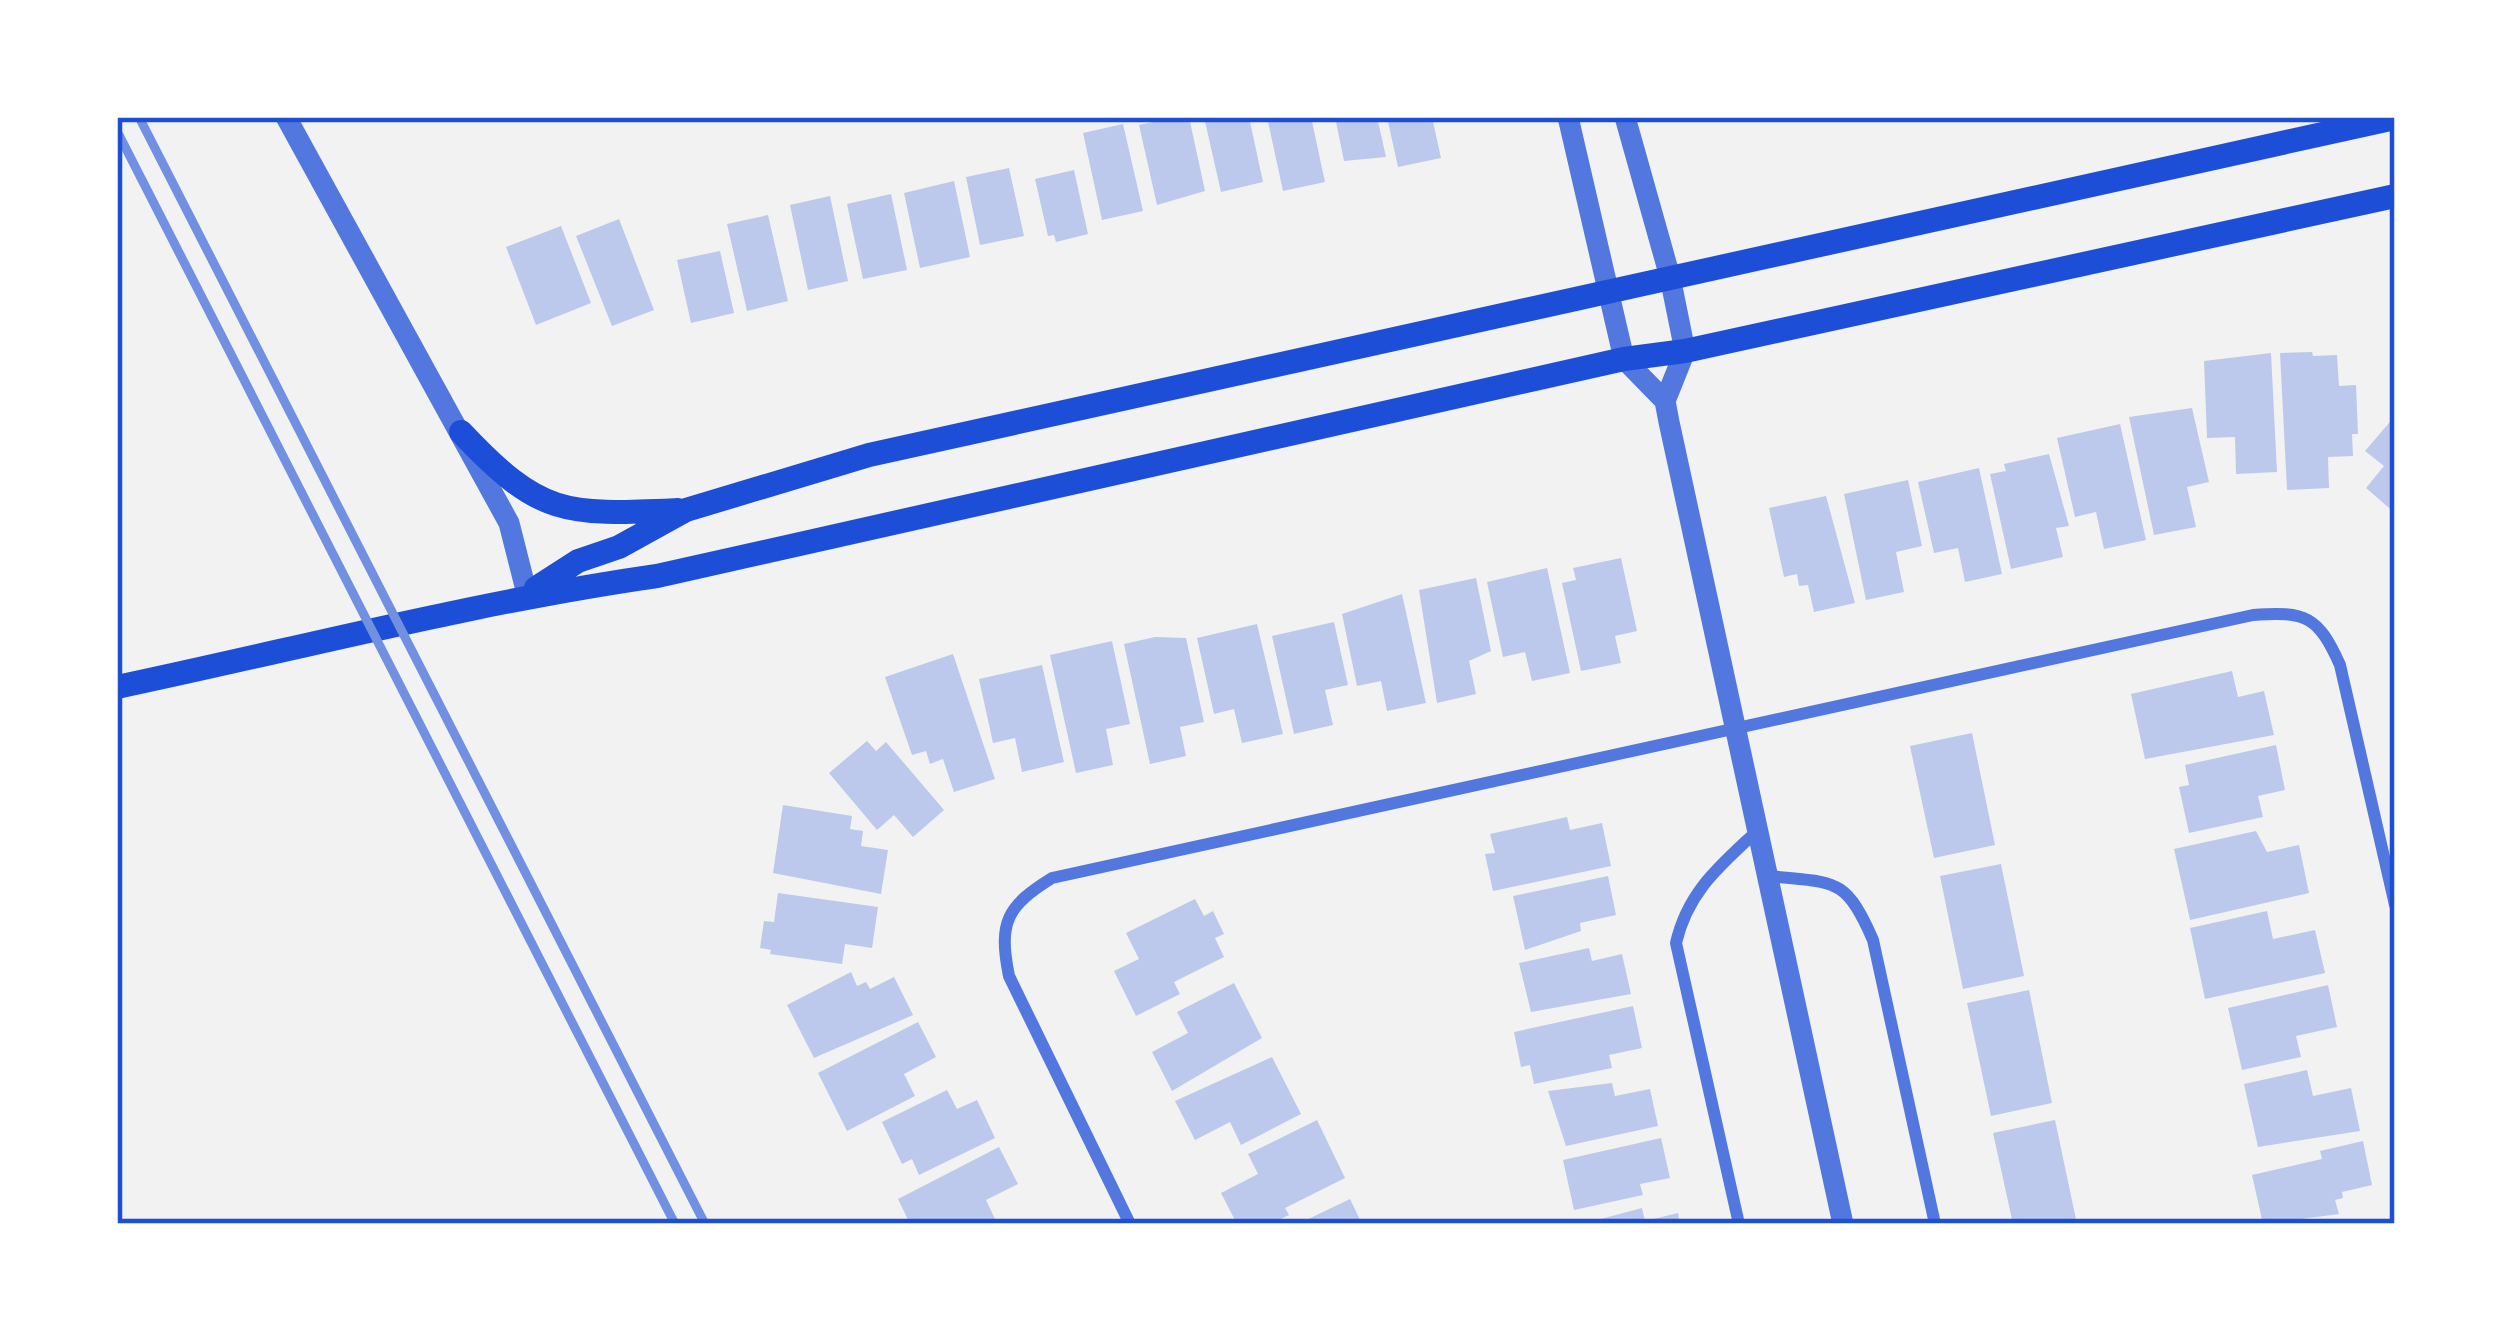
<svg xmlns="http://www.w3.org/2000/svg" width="2512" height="1341" viewBox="0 0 2512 1341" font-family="'IBM Plex Serif',serif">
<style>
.building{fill:#bdc9ec}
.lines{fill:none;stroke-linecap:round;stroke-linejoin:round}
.minor{stroke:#5277de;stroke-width:12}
.tertiary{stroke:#5277de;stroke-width:21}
.secondary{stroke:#1d4ed8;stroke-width:24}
.rail{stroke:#7290e2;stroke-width:9}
.neatline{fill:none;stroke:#1d4ed8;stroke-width:4.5}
</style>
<rect width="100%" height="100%" fill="#f2f2f2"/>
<!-- building -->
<path class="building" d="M1175,117H1189L1205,191L1157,205L1139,125Z
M1204,117H1249L1263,182L1221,192Z
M1267,117H1311L1325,182L1283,191Z
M1335,117H1377L1386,157L1344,161Z
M1387,117H1432L1441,158L1398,167Z
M1123,124L1143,211L1102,220L1083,133Z
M1009,168L1024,236L980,245L966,177Z
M1074,170L1088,234L1056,242L1054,235L1048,236L1035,179Z
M954,181L970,257L920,268L904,193Z
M891,194L907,270L863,279L847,204Z
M830,196L848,281L808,290L790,205Z
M768,215L788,301L747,311L727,224Z
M619,219L654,310L612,326L576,236Z
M561,226L591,303L536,325L506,247Z
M720,251L734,313L691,323L677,260Z
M2312,352L2313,356L2337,355L2339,386L2356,385L2358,434H2352L2353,456L2328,457L2329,488L2287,490L2280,353Z
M2271,353L2277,472L2236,474L2235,437L2207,438L2204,361Z
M2192,408L2209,482L2187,487L2196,527L2154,535L2129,417Z
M2395,416V513L2366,488L2384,466L2365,451Z
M2120,424L2146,540L2104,549L2096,512L2075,517L2057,438Z
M2049,454L2069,526L2056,528L2063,557L2011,569L1990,474L2006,471L2004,464Z
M1979,468L2002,574L1965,582L1958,548L1934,553L1918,482Z
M1908,480L1922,546L1896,552L1904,592L1866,600L1844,494Z
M1826,496L1855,603L1814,612L1808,585L1799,586L1797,574L1784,577L1769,508Z
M1621,558L1637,631L1615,636L1621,663L1581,671L1562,583L1576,580L1573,568Z
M1547,568L1570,673L1532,681L1525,652L1503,657L1487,582Z
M1476,578L1491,651L1469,661L1476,694L1437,703L1419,590Z
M1402,594L1426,703L1387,711L1381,681L1357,686L1342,614Z
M1334,622L1348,685L1325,690L1333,725L1294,734L1272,636Z
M1257,624L1283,734L1242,743L1234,709L1214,714L1197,638Z
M1155,637L1186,638L1204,722L1180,727L1186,756L1150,764L1124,644Z
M1112,641L1130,724L1106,729L1113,765L1076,773L1050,655Z
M953,654L995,779L954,792L943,759L930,764L926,751L912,755L885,677Z
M1042,665L1064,762L1022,772L1015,738L993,743L979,679Z
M2232,671L2238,697L2264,691L2274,735L2145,759L2131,694Z
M1972,733L1995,845L1934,858L1910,746Z
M867,741L876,751L886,742L944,810L913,837L894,815L877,830L829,773Z
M2276,745L2285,790L2258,796L2263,817L2189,833L2179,787L2189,785L2185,765Z
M783,805L852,816L850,829L863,831L861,846L888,850L881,894L773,873Z
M1567,817L1570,830L1602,823L1611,866L1493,891L1485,854L1495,853L1490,834Z
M2256,831L2267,852L2299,845L2309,893L2190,920L2174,849Z
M2001,864L2024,976L1963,989L1940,876Z
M1608,876L1616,915L1580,923L1581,931L1525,950L1513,896Z
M778,893L878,907L872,948L845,944L842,964L770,954L771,950L760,948L764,921L774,922Z
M1195,899L1204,916L1213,911L1224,934L1215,938L1224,957L1174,982L1180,994L1136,1016L1114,971L1139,959L1126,933Z
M2267,911L2273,939L2315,930L2325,973L2205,999L2190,928Z
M1589,948L1592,961L1622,954L1631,994L1531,1012L1519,963Z
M851,972L857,986L866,982L870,989L894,977L913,1015L814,1058L787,1005Z
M1234,983L1262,1038L1172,1091L1152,1052L1188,1033L1177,1012Z
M2328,985L2337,1027L2296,1036L2301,1057L2242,1070L2228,1008Z
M2029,990L2052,1103L1991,1116L1967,1003Z
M1633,1006L1642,1048L1609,1055L1612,1068L1534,1084L1530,1065L1521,1067L1514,1032Z
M918,1022L936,1057L904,1074L915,1096L847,1131L818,1073Z
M1272,1057L1301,1114L1241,1145L1230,1122L1195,1140L1175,1101Z
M2307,1070L2313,1096L2351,1088L2360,1131L2258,1147L2244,1084Z
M1612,1083L1615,1096L1650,1089L1658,1126L1566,1146L1548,1091Z
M947,1090L957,1109L977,1100L995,1138L919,1175L912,1159L902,1164L882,1122Z
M1317,1120L1345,1178L1285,1208L1289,1215L1270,1224H1237L1221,1193L1258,1174L1248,1154Z
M2055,1120L2077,1224H2013L1993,1133Z
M1661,1138L1670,1178L1640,1184L1643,1195L1574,1210L1563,1160Z
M2363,1141L2372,1185L2342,1192L2343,1198L2335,1200L2339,1214L2263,1224L2252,1175L2322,1159L2320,1151Z
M999,1147L1018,1184L986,1200L995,1219L910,1224L898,1199Z
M1350,1199L1362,1224H1298Z
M1642,1208L1645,1221L1678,1213L1680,1224H1582Z"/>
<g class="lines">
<!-- minor -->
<path class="minor" d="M1769,876C1835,883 1845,876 1873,940L1935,1224
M1130,1224L1009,976C998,922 1007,906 1052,878L2253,615C2306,611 2318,616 2340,665L2395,905
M1739,1224L1676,943C1688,891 1720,866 1757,831"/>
<!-- tertiary -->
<path class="tertiary" d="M286,117L509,523L527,594
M1568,117L1624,359L1665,401
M1625,117L1670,277L1685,351L1665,401L1669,422L1843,1224"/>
<!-- secondary -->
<path class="secondary" d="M461,432C541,517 565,515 678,510
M536,588L578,561L619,547L686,510L869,455L2395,118
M117,687C297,649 475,602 657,576L1624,359L1685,351L2395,196"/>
<!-- rail -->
<path class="rail" d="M139,117L705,1224
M117,131L675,1224"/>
</g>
<!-- border -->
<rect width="2512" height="1341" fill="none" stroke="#ffffff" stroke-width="240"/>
<rect x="120" y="120" width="2272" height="1101" class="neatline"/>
</svg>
